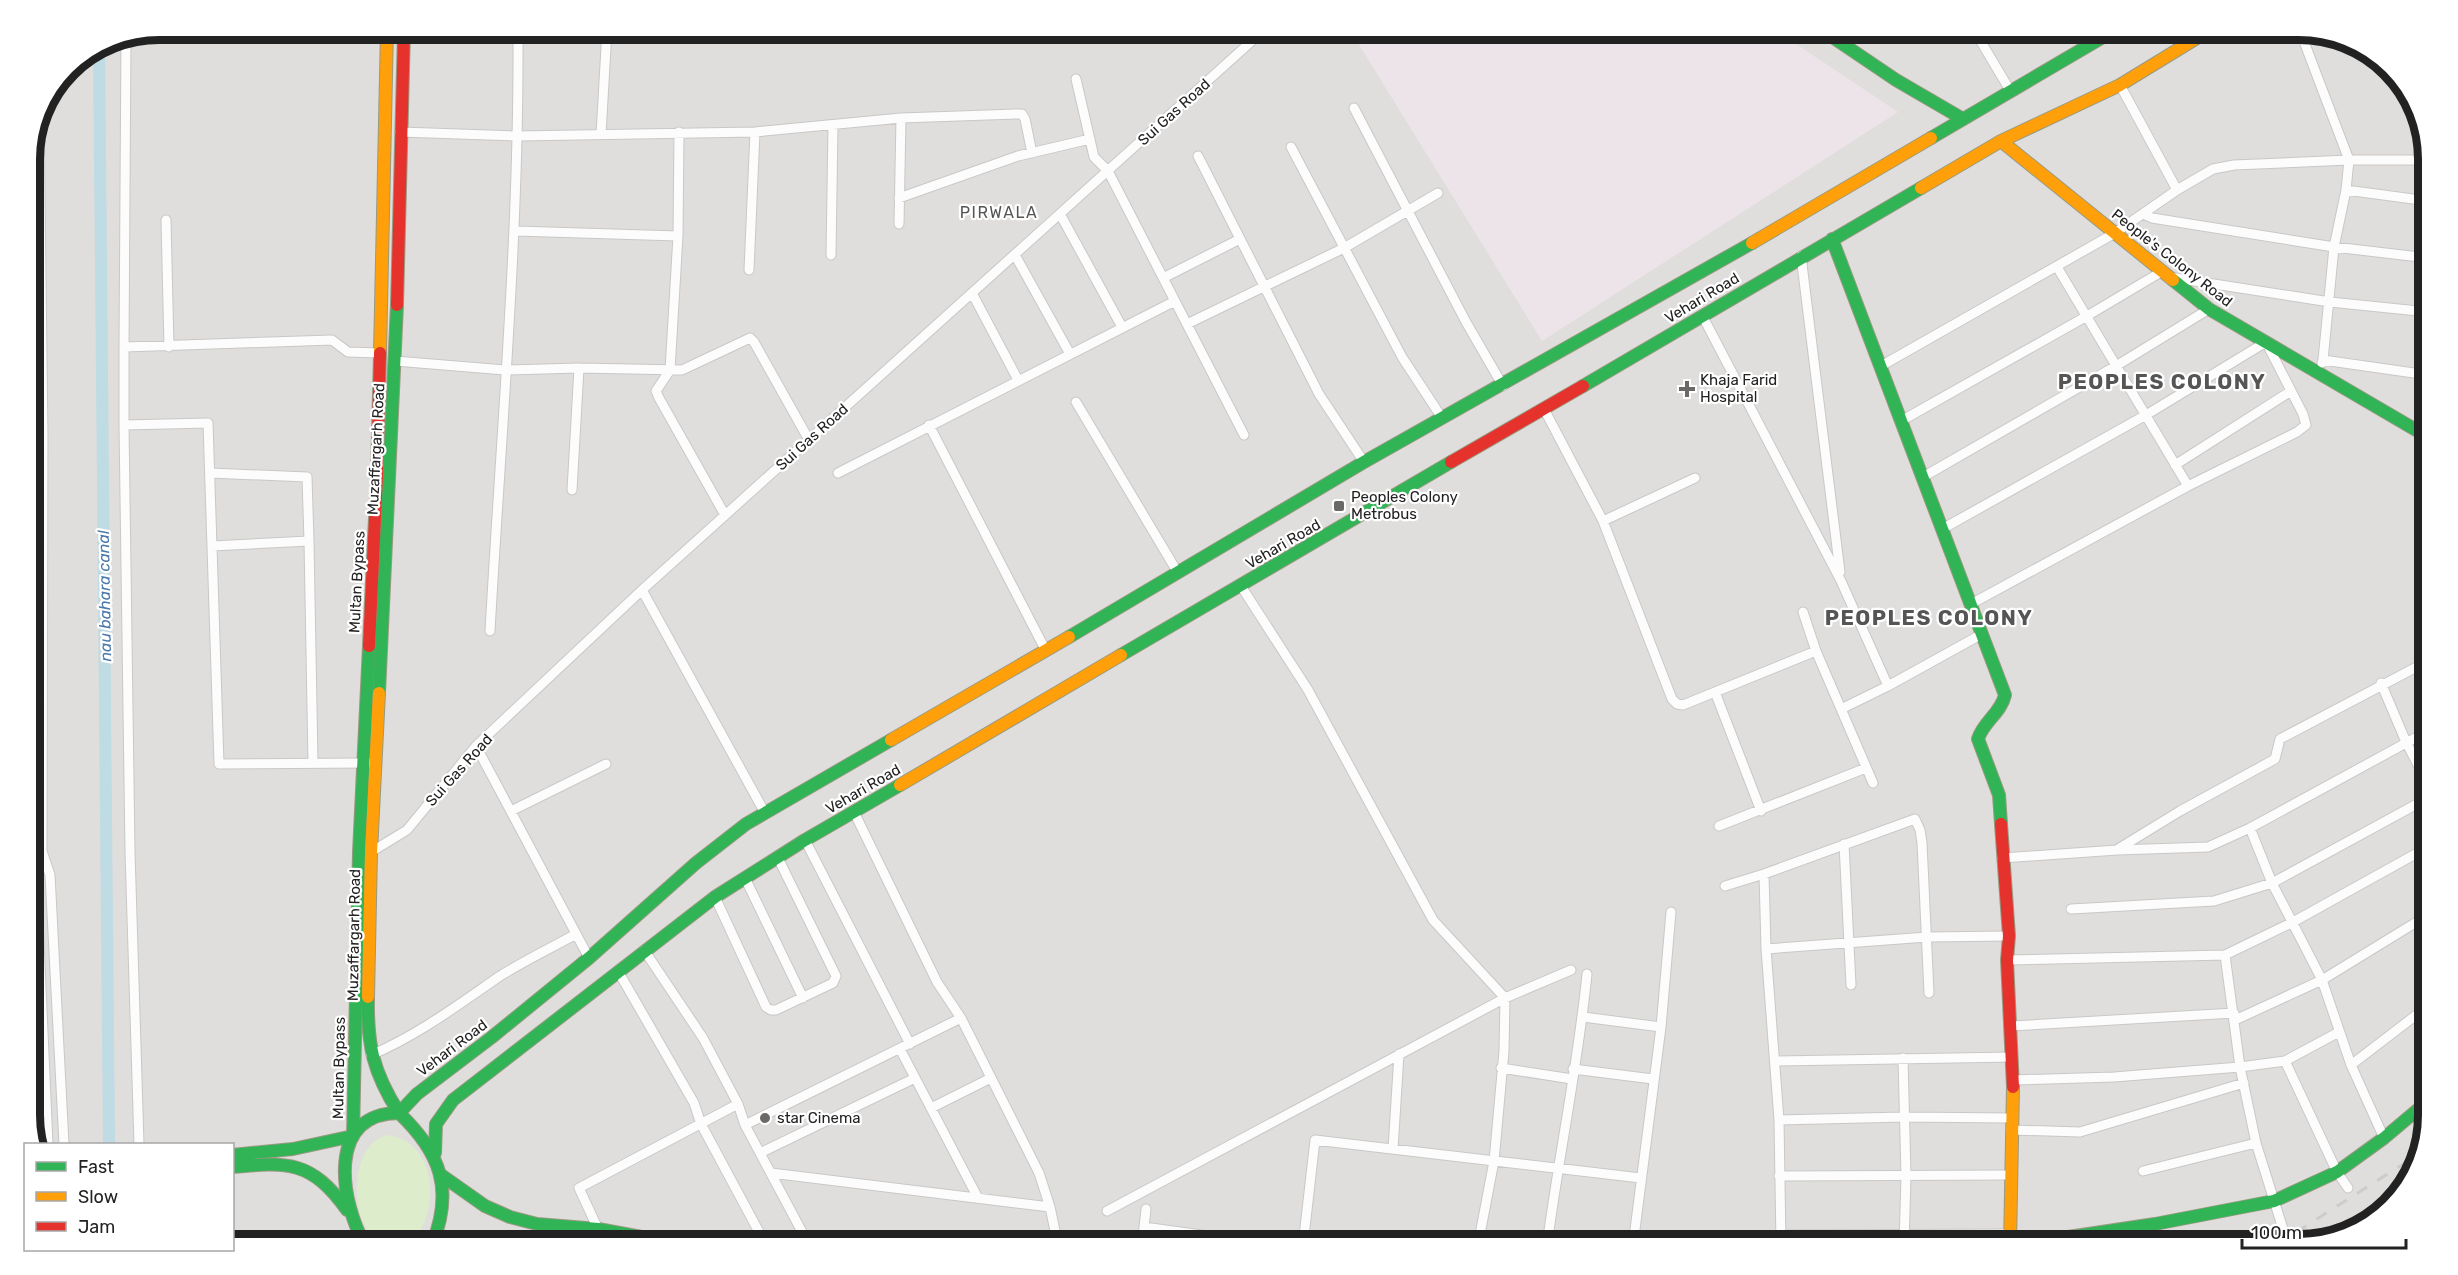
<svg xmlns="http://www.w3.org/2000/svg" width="2458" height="1275" viewBox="0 0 2458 1275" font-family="Rubik,sans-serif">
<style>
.residential{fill:#dfdedc}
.industrial{fill:#ede4e9}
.grass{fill:#ddeccb}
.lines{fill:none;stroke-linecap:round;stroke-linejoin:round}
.canal{stroke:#bfdbe3;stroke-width:12}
.street-casing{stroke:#c9c8c7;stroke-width:11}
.fast-casing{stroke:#999a82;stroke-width:14}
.slow-casing{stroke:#999a82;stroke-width:14}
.jam-casing{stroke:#999a82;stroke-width:14}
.street{stroke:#fdfcfc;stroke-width:9}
.fast{stroke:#30b455;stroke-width:12}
.slow{stroke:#ff9f0a;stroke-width:12}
.jam{stroke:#e5322d;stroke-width:12}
.rail{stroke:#ccc;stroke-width:3;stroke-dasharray:12 12;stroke-linecap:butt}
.poi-dot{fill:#6a6968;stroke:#fff;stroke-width:2}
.labels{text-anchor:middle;stroke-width:4.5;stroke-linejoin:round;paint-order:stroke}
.street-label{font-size:15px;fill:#222;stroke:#fff}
.poi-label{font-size:15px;fill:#222;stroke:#fff;text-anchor:start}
.neighbourhood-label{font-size:16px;letter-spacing:1.5px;fill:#555;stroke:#fff}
.water-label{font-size:16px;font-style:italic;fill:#4a7aab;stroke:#fff}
.district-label{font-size:21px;font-weight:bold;letter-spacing:1.5px;fill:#555;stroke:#fff}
.rim{fill:none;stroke:#222;stroke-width:8}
</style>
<rect width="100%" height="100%" fill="#f0eeeb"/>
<!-- residential -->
<path class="residential" d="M160,30H2298L2356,44L2406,88L2428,152V1115L2414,1173L2370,1223L2298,1245H233L232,1144H37L30,1124V152L40,110L68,68L111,40Z"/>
<!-- industrial -->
<path class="industrial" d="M1350,30H1775L1898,112L1542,341Z"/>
<!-- grass -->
<path class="grass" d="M387,1135C439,1142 441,1213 410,1245H382C375,1240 368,1233 364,1224C351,1198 354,1144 387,1135Z"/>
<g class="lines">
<!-- canal -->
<path class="canal" d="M99,47L109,1144"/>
<defs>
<path id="street" d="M1974,30L2011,92
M2300,31L2349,160L2346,190L2334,247L2323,360
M1076,79L1094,157L1108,171L1244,435
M2120,85L2177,190
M1354,108L1466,322L1503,386
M39,115L43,436L42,851L36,875L48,1144
M400,132L518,136L755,132L901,118L1016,114H1022L1025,119L1032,153
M679,132L678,236L670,370L656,391L659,398L725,515
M601,134L607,30
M1291,147L1402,357L1442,418
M1198,156L1319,394L1364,462
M2346,190L2428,201
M899,198L1018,156L1090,139
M1060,214L1122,327
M2143,214L2152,218L2334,247L2428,258
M166,220L169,347
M899,224L901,118
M516,231L678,236
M831,255L833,125
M1015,255L1070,354
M1801,256L1840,572
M2057,267L2188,486
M749,270L755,132
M2169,277L2330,302L2428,312
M1163,278L1240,239
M972,293L1018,380
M1702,315L1841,581L1888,686L1982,634
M1187,324L1344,248L1438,193
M124,347L126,37
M395,361L505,370L579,368L682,370L750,338L754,342L809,440
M2322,363L2323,360L2428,375
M1881,366L2115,233L2177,190L2213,169L2234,165L2349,160H2428
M1076,402L1178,573
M1544,409L1603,521L1672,699L1677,704L1683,705L1816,651
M1901,421L2087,316L2161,272
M124,425V347L332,340L348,352L379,353
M929,425L1046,651
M2175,465L2291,391
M210,473L307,477L309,541L212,546
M838,473L1175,301
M1923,477L2116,366L2209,309
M572,490L579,368
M1603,521L1695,478
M1944,528L2146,415L2266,342L2303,414L2306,425L2297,432L2188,486L1971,604
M309,541L313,763
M1241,586L1308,690L1433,920L1505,998L1504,1051L1494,1161L1478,1245
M642,590L765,813
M1803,612L1816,651L1873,783
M490,631C501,434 519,236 518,38
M2381,683L2406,742L2428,784
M1715,692L1761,811
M1841,709L1888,686
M476,746L589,958
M511,811L606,764
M854,812L937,982L961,1018L1039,1173L1050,1207L1058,1245
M1719,826L1866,768
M2250,828L2272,883L2322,980L2351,1065L2384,1138
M805,840L910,1044
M1844,844L1851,985
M2118,849L2180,811L2275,759L2280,739L2428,661
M42,851L50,875L64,1144
M371,852L407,830L476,746L642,590L1264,30
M2002,858L2117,850L2208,847L2250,828L2428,731
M1764,874L1766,949L1779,1120L1781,1245
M745,878L803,998
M1725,886L1764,874L1915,819L1920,830L1922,843L1929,993
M715,897L766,1007L771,1010H776L833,983L836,976L778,858
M2071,909L2214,901L2272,883L2428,798
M1766,949L1927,937L2009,936
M644,950L703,1038L738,1104L745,1125L809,1245
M2225,955L2240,1067L2256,1143L2283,1229
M2007,960L2225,955L2293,922L2428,847
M618,971L694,1103L701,1124L766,1245
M1583,1017L1661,1027
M2235,1020L2322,980L2428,915
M2011,1026L2234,1013
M900,1049L978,1198
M371,1055C418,1035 458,1005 500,976C524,961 551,948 576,934
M1903,1058L1906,1176L1904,1245
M1776,1061L2012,1057
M2285,1061L2337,1172L2348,1188
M2351,1065L2428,1006
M1501,1068L1572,1079
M1573,1069L1653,1079
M2013,1080L2114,1077L2240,1067L2285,1061L2339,1032
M931,1108L991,1078
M1779,1120L1903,1117L2011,1118
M745,1125L961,1018
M2011,1130L2080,1132L2244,1083
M139,1144L130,852L124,425L208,423L219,764L368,763
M1393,1149L1399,1054
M760,1153L915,1078
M2143,1171L2256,1143
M771,1173L1050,1207
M1779,1176L2010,1175
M1107,1211L1505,998L1571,970
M1144,1227L1274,1245
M2353,1228L2383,1208
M598,1229L579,1188L738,1104
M1781,1235L2010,1234
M1142,1245L1146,1209
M1303,1245L1315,1140L1641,1178
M1547,1245C1559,1154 1578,1065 1587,974
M1633,1245L1661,1027L1671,912"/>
<path id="fast" d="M1822,30L1896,80L1963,119
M1931,138L2115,30
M1832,239L2005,695C2001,713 1983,722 1978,739L1999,795L2001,824
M2173,280L2209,309L2428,437
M1583,386L1921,188
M1069,637L1364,462L1752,243
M1121,655L1451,462
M379,693L397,305
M368,997C367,1045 373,1072 399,1113L417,1094L492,1037L589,958L696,863L746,824L891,740
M435,1153L436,1124L453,1100L715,897L805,840L900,785
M232,1155L293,1149L353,1136L359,852L369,646
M232,1167C288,1162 311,1160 347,1210
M441,1175L485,1206L510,1217L537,1224L598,1229L685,1245
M365,1245C340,1201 326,1113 399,1113C441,1153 454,1190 432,1245
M2015,1245L2155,1224L2274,1201L2337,1172L2384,1138L2428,1101"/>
<path id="slow" d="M2001,141L2173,280
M1921,188L2001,141L2120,85L2210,30
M1752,243L1931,138
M380,353L387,30
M891,740L1069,637
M900,785L1121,655
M368,997L371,852L379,693
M2010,1245L2013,1087"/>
<path id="jam" d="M397,305L404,30
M1451,462L1583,386
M369,646L377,475L380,353
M2001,824L2009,936L2007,960L2013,1087"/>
</defs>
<!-- street casing -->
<use href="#street" class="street-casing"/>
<!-- fast casing -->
<use href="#fast" class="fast-casing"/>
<!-- slow casing -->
<use href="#slow" class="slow-casing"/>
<!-- jam casing -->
<use href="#jam" class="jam-casing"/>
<!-- street -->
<use href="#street" class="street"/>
<!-- fast -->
<use href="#fast" class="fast"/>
<!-- slow -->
<use href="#slow" class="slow"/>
<!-- jam -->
<use href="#jam" class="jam"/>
<!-- rail -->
<path class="rail" d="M2276,1245L2419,1154"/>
</g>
<!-- markers -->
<g class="poi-dot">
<path d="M1684 380h6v6h6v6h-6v6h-6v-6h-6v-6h6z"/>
<rect x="1333" y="500" width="12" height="12" rx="3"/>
<circle cx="765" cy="1118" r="6"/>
</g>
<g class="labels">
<!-- street labels -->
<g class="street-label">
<text transform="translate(1174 112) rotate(-42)" y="5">Sui Gas Road</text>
<text transform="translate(2172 258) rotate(38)" y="5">People's Colony Road</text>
<text transform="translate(1702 298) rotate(-31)" y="5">Vehari Road</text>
<text transform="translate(812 437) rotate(-42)" y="5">Sui Gas Road</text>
<text transform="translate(376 449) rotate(-87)" y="5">Muzaffargarh Road</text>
<text transform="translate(1283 544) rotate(-30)" y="5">Vehari Road</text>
<text transform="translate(357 582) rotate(-87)" y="5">Multan Bypass</text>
<text transform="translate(459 770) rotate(-48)" y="5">Sui Gas Road</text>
<text transform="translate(863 789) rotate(-30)" y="5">Vehari Road</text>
<text transform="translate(354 935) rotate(-89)" y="5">Muzaffargarh Road</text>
<text transform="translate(452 1048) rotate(-37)" y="5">Vehari Road</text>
<text transform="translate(339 1068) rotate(-89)" y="5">Multan Bypass</text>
</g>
<!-- poi labels -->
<g class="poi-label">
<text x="1700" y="385">Khaja Farid<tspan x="1700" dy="17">Hospital</tspan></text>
<text x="1351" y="502">Peoples Colony<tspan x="1351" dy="17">Metrobus</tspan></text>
<text x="777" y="1123">star Cinema</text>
</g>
<!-- neighbourhood labels -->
<g class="neighbourhood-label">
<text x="999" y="218">PIRWALA</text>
</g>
<!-- water labels -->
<g class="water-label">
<text transform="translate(104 596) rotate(-91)" y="6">nau bahara canal</text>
</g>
<!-- district labels -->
<g class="district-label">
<text x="2162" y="389">PEOPLES COLONY</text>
<text x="1929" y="625">PEOPLES COLONY</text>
</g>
</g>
<!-- crop -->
<path d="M0 0H2458V1275H0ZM159 40H2299A119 119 0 0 1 2418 159V1115A119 119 0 0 1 2299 1234H159A119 119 0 0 1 40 1115V159A119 119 0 0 1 159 40Z" fill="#fff" fill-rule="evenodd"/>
<path class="rim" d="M159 40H2299A119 119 0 0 1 2418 159V1115A119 119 0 0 1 2299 1234H159A119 119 0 0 1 40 1115V159A119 119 0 0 1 159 40Z"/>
<!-- legend -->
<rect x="24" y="1143" width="210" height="108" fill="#ffffff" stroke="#a7a7a7" stroke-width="1.5"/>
<rect x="36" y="1162" width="30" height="9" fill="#30b455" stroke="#a7a7a7" stroke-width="1.5"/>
<text x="78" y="1173" font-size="18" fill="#222222">Fast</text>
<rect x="36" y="1192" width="30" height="9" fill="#ff9f0a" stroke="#a7a7a7" stroke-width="1.5"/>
<text x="78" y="1203" font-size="18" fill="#222222">Slow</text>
<rect x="36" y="1222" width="30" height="9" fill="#e5322d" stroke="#a7a7a7" stroke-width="1.5"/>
<text x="78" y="1233" font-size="18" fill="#222222">Jam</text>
<!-- scale -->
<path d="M2242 1239v9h164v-9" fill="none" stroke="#222222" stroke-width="3"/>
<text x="2251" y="1239" font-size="18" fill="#222222" stroke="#ffffff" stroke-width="4.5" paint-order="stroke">100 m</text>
</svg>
